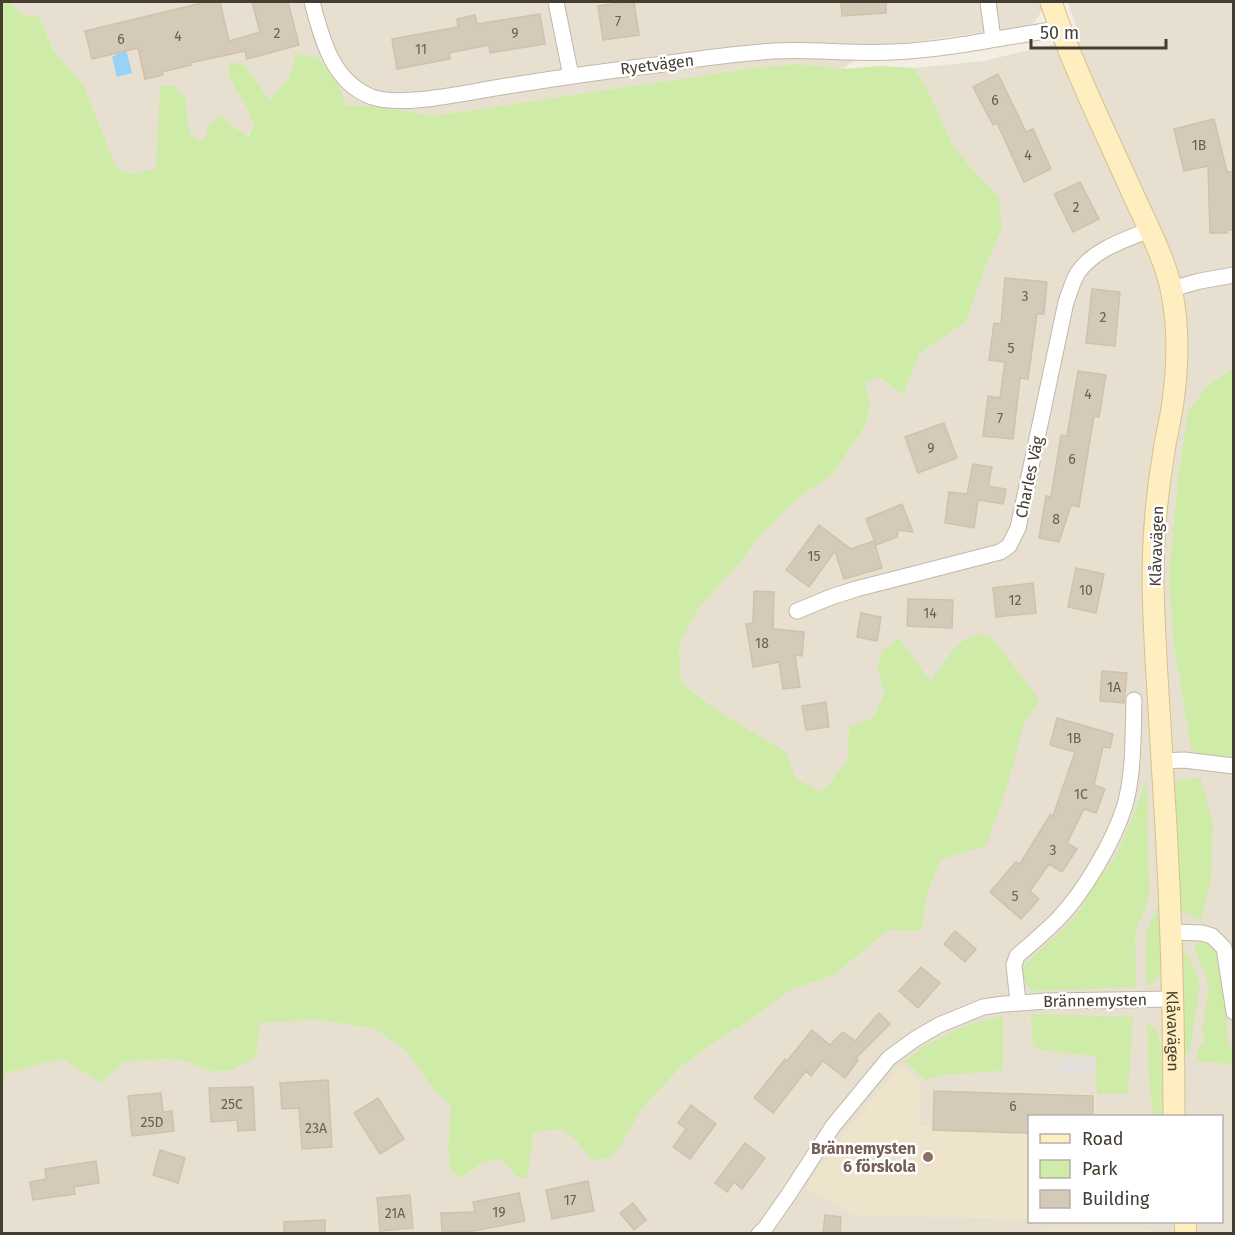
<svg xmlns="http://www.w3.org/2000/svg" width="1235" height="1235" viewBox="0 0 1235 1235" font-family="'Fira Sans',sans-serif">
<style>
.residential{fill:#e7dfd0;fill-rule:evenodd}
.education{fill:#eee3cb}
.green{fill:#ceeba7}
.parking{fill:#e3e0dc}
.water{fill:#98d2f6}
.building{fill:#d5c9b7;stroke:#d1c1aa;stroke-width:1.5}
.lines{fill:none;stroke-linecap:round;stroke-linejoin:round}
.street-casing{stroke:#c2b8a7;stroke-width:17}
.secondary-casing{stroke:#d7c28e;stroke-width:23}
.street{stroke:#fff;stroke-width:15}
.secondary{stroke:#ffeec0;stroke-width:21}
.education-dot{fill:#8d6e63;stroke:#fff;stroke-width:2}
.labels{text-anchor:middle;stroke-width:5;stroke-linejoin:round;paint-order:stroke}
.number-label{font-size:14px;fill:#696053}
.street-label{font-size:16px;fill:#453d32;stroke:#fff}
.education-label{font-size:16px;font-weight:bold;fill:#785e54;stroke:#fff;text-anchor:end}
</style>
<rect width="100%" height="100%" fill="#f3eee2"/>
<!-- residential -->
<path class="residential" d="M10,2H1044L1045,6L1031,27L970,34L914,42L872,45L843,69L798,64L753,68L433,116L374,106H347L333,72L316,57L296,54L288,80L269,100L246,66L229,77L249,112L254,126L247,136L232,126L222,116L203,142L190,135L185,97L156,170L132,174L117,170L83,85L53,50L39,16L22,15Z
M1068,2H1233V369L1209,384L1188,411L1177,486L1169,574L1173,641L1191,749L1233,763V1233L1155,1234L1151,1230L1044,1229L1043,1234H2V1089L6,1073L62,1059L101,1083L124,1062L164,1059L184,1061L214,1072L233,1070L256,1057L259,1023L316,1020L373,1028L405,1050L436,1092L451,1105L448,1146L450,1169L460,1178L485,1161L504,1160L517,1178L530,1158L534,1132L561,1129L576,1140L592,1159L622,1144L642,1108L682,1066L725,1035L746,1023L791,990L836,974L888,930L921,931L928,891L941,859L1018,743L1023,726L1038,699L993,639L931,683L899,639L883,650L877,667L884,694L873,717L849,727L847,761L822,792L795,778L724,715L681,683L679,644L700,606L738,565L761,535L796,499L832,475L866,424L870,406L865,382L880,378L903,395L920,353L966,322L988,260L1002,230L973,170L953,145L929,92L914,68L984,61L1080,38ZM1030,1116H1222V1222H1030Z"/>
<!-- education -->
<path class="education" d="M901,1064L921,1083L920,1126L932,1125L933,1090L1097,1094L1095,1116H1030L1029,1219L855,1216L805,1188L849,1127Z
M1043,1229L1151,1230L1155,1233H1043Z"/>
<!-- green -->
<path class="green" d="M2,2H10L22,15L39,16L53,50L83,85L117,169L132,174L156,169L160,86H174L185,97L190,135L203,142L210,124L222,116L232,126L248,136L254,126L249,112L229,77V61L246,66L269,100L288,80L296,54L316,57L333,72L347,106H374L433,116L753,68L798,64L843,69L881,66L914,68L929,92L953,145L973,170L999,197L1002,230L988,260L966,322L920,353L903,395L880,378L865,382L870,406L866,424L832,475L796,499L761,535L738,565L700,606L679,644L681,683L724,715L786,752L795,778L822,792L847,761L849,727L873,717L884,694L877,667L883,650L899,638L931,682C943,664 965,622 993,639L1039,699L1023,726L1008,783L986,846L941,859L928,891L921,931L888,930L836,974L791,990L746,1023L725,1035L682,1066L642,1108L622,1144L610,1158L592,1160L576,1140L561,1129L534,1132L527,1178H517L503,1160L485,1161L460,1178L450,1169L448,1146L451,1105L436,1092L405,1050L373,1028L316,1020L260,1023L256,1057L233,1070L214,1072L184,1061L164,1059L124,1062L101,1083L62,1059L6,1073L2,1089Z
M1233,369V763L1214,760L1191,749L1173,641L1169,574L1177,486L1188,411L1209,384Z
M1147,777L1149,894L1145,910L1138,924L1135,936L1136,987L1032,991C1025,982 1020,976 1025,964L1061,931L1078,913L1096,882L1114,859L1132,820Z
M1200,777L1213,824L1211,880L1201,920L1178,909L1175,782Z
M1161,899L1162,970L1153,983L1146,987V934Z
M1198,942H1202L1212,946L1219,954L1224,981L1228,1044L1233,1050V1064L1197,1061L1198,1049L1205,1040L1202,1030L1209,986L1195,950V946Z
M1183,953H1187L1200,983L1191,1044L1188,1053L1186,1055L1180,1056L1185,1040L1182,968V957Z
M1031,1014L1133,1017L1128,1093L1097,1094L1096,1056L1049,1051L1033,1047Z
M1003,1015V1070L989,1072L950,1074L925,1080L905,1061L928,1044L962,1027Z
M1147,1024C1150,1025 1154,1027 1155,1029C1166,1042 1162,1099 1161,1116H1155C1147,1090 1149,1052 1147,1024Z"/>
<!-- parking -->
<path class="parking" d="M1059,1059H1094V1072H1059Z"/>
<!-- water -->
<path class="water" d="M126,49L132,73L117,77L112,57L116,55V52Z"/>
<!-- building -->
<path class="building" d="M206,2H220L229,41L260,32L252,2H288L299,45L247,59L245,51L190,63L191,65L162,72L163,75L145,79L138,48L92,59L85,31Z
M628,2H634L639,35L603,40L598,6Z
M841,2H886V13L842,16Z
M540,14L545,44L490,53L489,45L449,53L450,59L397,69L392,39L458,27L457,19L475,15L477,24Z
M998,74L1026,132L1033,129L1051,169L1024,182L997,123L993,125L973,87Z
M1214,119L1227,172H1233V230H1227V233H1210L1208,166L1184,171L1174,129Z
M1080,182L1099,219L1073,232L1054,194Z
M1005,278L1047,282L1044,314H1037L1028,379L1020,378L1013,439L983,436L988,396L1000,398L1005,362L989,360L994,323L1001,324Z
M1092,289L1120,292L1115,346L1086,343Z
M1078,371L1106,375L1099,417L1094,416L1079,507L1071,505L1059,542L1039,538L1046,496L1051,497L1061,435L1067,436Z
M944,423L957,458L918,473L905,437Z
M973,464L992,467L988,486L1006,489L1003,504L978,500L974,528L945,523L949,492L967,494Z
M902,504L913,532L898,530L897,537L876,545L866,519Z
M819,525L851,549L874,541L882,568L844,579L835,551L809,587L786,570Z
M1076,568L1104,574L1096,613L1068,607Z
M1033,583L1036,613L996,617L993,588Z
M754,591L774,592L773,629L804,632L802,656L795,655L800,687L783,689L779,662L753,667L746,624L753,623Z
M908,599L953,600L952,628L907,626Z
M861,613L881,617L877,641L857,637Z
M1102,671L1127,673L1124,703L1100,701Z
M826,702L829,727L806,730L802,706Z
M1057,718L1113,734L1110,748L1103,747L1094,785L1105,789L1096,813L1084,809L1067,843L1077,849L1062,872L1049,864L1030,891L1039,899L1021,919L990,892L1016,862L1020,864L1050,815L1053,816L1075,752L1050,745Z
M955,931L976,949L965,962L944,944Z
M921,967L940,983L918,1008L899,991Z
M879,1013L890,1024L856,1058L858,1060L845,1078L823,1061L811,1076L806,1071L773,1113L754,1098L785,1059L787,1061L812,1030L830,1045L843,1032L855,1041Z
M328,1080L332,1147L302,1149L299,1108L282,1109L280,1083Z
M253,1087L255,1130L238,1131L237,1120L211,1122L209,1088Z
M934,1091L1093,1096V1116H1029V1133L933,1130Z
M161,1093L163,1112L172,1111L174,1131L132,1136L128,1096Z
M378,1098L404,1139L380,1154L354,1113Z
M691,1105L716,1124L690,1159L673,1147L686,1129L678,1123Z
M745,1143L765,1158L742,1189L734,1182L727,1192L715,1183Z
M160,1150L185,1158L178,1183L153,1175Z
M96,1161L99,1183L74,1187L75,1194L33,1200L30,1182L46,1179L45,1169Z
M588,1181L594,1211L552,1219L546,1190Z
M519,1193L525,1221L468,1232H442L441,1213L475,1212L473,1202Z
M410,1195L413,1228L380,1231L377,1198Z
M633,1203L646,1220L634,1230L620,1213Z
M825,1215L841,1217L840,1233H823Z
M325,1220V1233H284V1222Z"/>
<g class="lines">
<defs>
<path id="street" d="M312,2C322,39 332,82 372,97C404,108 472,91 507,86C557,78 606,71 656,65C695,59 734,54 773,51C813,49 852,54 892,52C943,50 994,39 1045,31L1060,27
M556,2L571,76
M988,2L993,39
M1171,289L1200,281L1234,275
M797,611L831,597L856,589L1000,552L1009,546L1018,528L1066,302C1070,292 1073,279 1079,271C1095,249 1125,240 1149,230
M1162,761L1184,760L1234,766
M1171,932L1202,933L1212,936L1224,948L1234,1012
M1018,1002L1014,965L1017,956C1031,944 1045,932 1058,919C1084,892 1114,841 1125,805C1134,773 1133,733 1134,700
M759,1234L766,1227L789,1194L833,1126L889,1058L915,1039L939,1025L983,1007L1004,1004L1047,1001L1173,999"/>
<g id="secondary">
<path id="s1" d="M1051,2C1073,67 1104,129 1132,192C1146,223 1166,260 1172,293C1179,329 1178,365 1173,401C1171,420 1165,439 1163,458C1156,499 1153,541 1153,583C1154,643 1159,702 1162,761C1170,879 1174,998 1174,1116"/>
<path d="M1185,1222L1186,1234"/>
</g>
</defs>
<!-- street casing -->
<use href="#street" class="street-casing"/>
<!-- secondary casing -->
<use href="#secondary" class="secondary-casing"/>
<!-- street -->
<use href="#street" class="street"/>
<!-- secondary -->
<use href="#secondary" class="secondary"/>
</g>
<!-- markers -->
<circle class="education-dot" cx="928" cy="1157" r="6"/>
<g class="labels">
<!-- number labels -->
<g class="number-label">
<text x="618" y="26">7</text>
<text x="277" y="38">2</text>
<text x="515" y="38">9</text>
<text x="178" y="41">4</text>
<text x="121" y="44">6</text>
<text x="421" y="54">11</text>
<text x="995" y="105">6</text>
<text x="1199" y="150">1B</text>
<text x="1028" y="160">4</text>
<text x="1076" y="212">2</text>
<text x="1025" y="301">3</text>
<text x="1103" y="322">2</text>
<text x="1011" y="353">5</text>
<text x="1088" y="399">4</text>
<text x="1000" y="423">7</text>
<text x="931" y="453">9</text>
<text x="1072" y="464">6</text>
<text x="1056" y="524">8</text>
<text x="814" y="561">15</text>
<text x="1086" y="595">10</text>
<text x="1015" y="605">12</text>
<text x="930" y="618">14</text>
<text x="762" y="648">18</text>
<text x="1114" y="692">1A</text>
<text x="1074" y="743">1B</text>
<text x="1081" y="799">1C</text>
<text x="1053" y="855">3</text>
<text x="1015" y="901">5</text>
<text x="232" y="1109">25C</text>
<text x="1013" y="1111">6</text>
<text x="152" y="1127">25D</text>
<text x="316" y="1133">23A</text>
<text x="570" y="1205">17</text>
<text x="499" y="1217">19</text>
<text x="395" y="1218">21A</text>
</g>
<!-- street labels -->
<g class="street-label">
<text transform="translate(657 64) rotate(-7)" y="6">Ryetvägen</text>
<text transform="translate(1029 477) rotate(-78)" y="6">Charles Väg</text>
<text transform="translate(1156 546) rotate(-88)" y="6">Klåvavägen</text>
<text transform="translate(1095 1000) rotate(-1)" y="6">Brännemysten</text>
<text dy="6" stroke="none"><textPath href="#s1" startOffset="1056">Klåvavägen</textPath></text>
</g>
<!-- education labels -->
<g class="education-label">
<text x="916" y="1154">Brännemysten<tspan x="916" dy="18">6 förskola</tspan></text>
</g>
</g>
<!-- border -->
<rect width="1235" height="1235" fill="none" stroke="#453d32" stroke-width="6"/>
<!-- legend -->
<rect x="1028" y="1115" width="195" height="108" fill="#ffffff" stroke="#b5b1ad" stroke-width="1.5"/>
<rect x="1040" y="1134" width="30" height="9" fill="#ffeec0" stroke="#b5b1ad" stroke-width="1.5"/>
<text x="1082" y="1145" font-size="18" fill="#453d32">Road</text>
<rect x="1040" y="1160" width="30" height="18" fill="#ceeba7" stroke="#b5b1ad" stroke-width="1.5"/>
<text x="1082" y="1175" font-size="18" fill="#453d32">Park</text>
<rect x="1040" y="1190" width="30" height="18" fill="#d5c9b7" stroke="#b5b1ad" stroke-width="1.5"/>
<text x="1082" y="1205" font-size="18" fill="#453d32">Building</text>
<!-- scale -->
<path d="M1031 39v9h135v-9" fill="none" stroke="#453d32" stroke-width="3"/>
<text x="1040" y="39" font-size="18" fill="#453d32" stroke="#ffffff" stroke-width="4.5" paint-order="stroke">50 m</text>
</svg>
